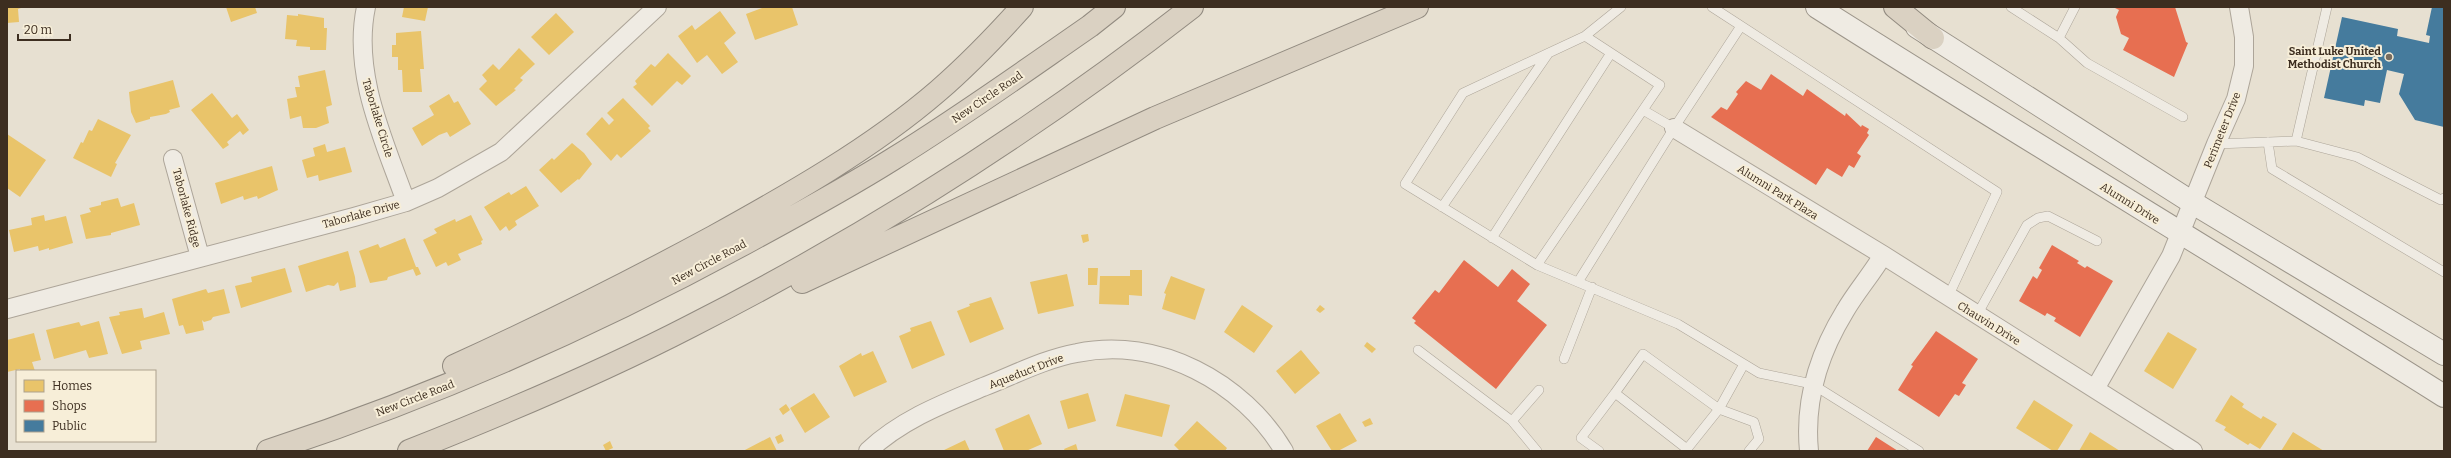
<svg xmlns="http://www.w3.org/2000/svg" width="2451" height="458" viewBox="0 0 2451 458" font-family="Bitter,serif">
<style>
.homes{fill:#e9c46a}
.shops{fill:#e76f51}
.public{fill:#457b9d}
.lines{fill:none;stroke-linecap:round;stroke-linejoin:round}
.service-casing{stroke:#ada599;stroke-width:10}
.minor-casing{stroke:#ada599;stroke-width:20}
.secondary-casing{stroke:#9c958a;stroke-width:24}
.motorway-casing{stroke:#928b80;stroke-width:24}
.service{stroke:#efebe3;stroke-width:9}
.minor{stroke:#efebe3;stroke-width:18}
.secondary{stroke:#efebe3;stroke-width:22}
.motorway{stroke:#dad1c2;stroke-width:22}
.poi-dot{fill:#786c5e;stroke:#f7eed8;stroke-width:1.5}
.labels{text-anchor:middle;stroke-width:4;stroke-linejoin:round;paint-order:stroke}
.poi-label{font-size:11px;font-weight:bold;fill:#3d2e20;stroke:#f7eed8;text-anchor:end}
.street-label{font-size:11px;fill:#3d2e20;stroke:#f7eed8}
</style>
<rect width="100%" height="100%" fill="#e7e0d1"/>
<!-- homes -->
<path class="homes" d="M7,7H24L18,9L19,22L7,23Z
M226,7H255L257,13L231,22Z
M404,7H428L425,21L402,17Z
M765,7H792L798,25L755,40L746,14Z
M720,11L736,33L724,43L738,62L722,74L707,55L697,63L678,36L692,25L695,30Z
M556,13L574,32L549,55L531,37Z
M298,14L324,18V28H327L326,50H310V47L296,46L297,40L285,39L287,15L298,16Z
M421,31L424,69H420L422,92H403L402,70H398V57H392V45H396V33Z
M519,48L535,64L520,78L523,80L514,89L516,90L496,106L479,89L487,81L482,75L493,64L499,70Z
M668,53L691,76L682,85L677,81L652,106L633,87L637,84L635,81L651,64L655,67Z
M325,70L332,105L326,107L329,123L316,128H303L301,116L290,119L287,99L297,97L295,87H300L298,76Z
M173,80L180,107L169,110L170,112L166,114L150,117V119L136,123L131,112L129,92Z
M212,93L232,118L237,114L249,130L243,135L240,131L227,142L229,145L223,149L191,110Z
M449,94L454,103L458,101L471,124L450,137L447,132L439,135L422,146L412,128L434,115L429,106Z
M623,98L650,126L648,128L651,131L621,158L617,154L611,161L586,134L602,117L609,125L614,120L607,113Z
M98,119L131,135L115,163L117,164L111,177L73,158L81,142L83,143L89,130L92,131Z
M7,134L46,160L20,197L7,188Z
M572,143L584,153L592,164L579,180L578,179L561,193L539,170L552,158L554,160Z
M325,144L327,152L345,147L352,172L319,181L318,175L307,178L302,160L315,156L313,148Z
M272,166L278,190L258,199L257,196L244,200L243,196L221,204L215,183Z
M526,186L539,206L515,221L517,225L509,231L506,226L500,231L484,207L509,192L511,195Z
M118,198L121,207L134,203L140,225L111,233V235L86,239L80,215L91,212L89,208L101,205V202Z
M44,215L45,221L66,216L73,243L49,250V248L39,251L38,246L14,252L9,230L32,225L31,218Z
M471,215L483,240L481,241L482,244L458,254L461,260L448,266L446,262L436,267L423,240L437,233L434,229L455,219L456,222Z
M1088,234L1089,241L1083,243L1081,235Z
M405,238L416,267H418L421,274L416,276L413,269L388,277L387,280L370,283L359,251L378,244L380,248Z
M348,251L355,277L356,287L340,291L338,282L334,286L328,285L306,292L298,266Z
M285,268L292,292L241,308L235,286L252,282L251,277Z
M1088,268H1098L1097,285H1088Z
M1130,270H1142V296L1129,295V305L1099,304L1100,276H1130Z
M1067,274L1074,306L1038,314L1030,282Z
M1171,276L1205,289L1195,320L1162,309L1166,294L1164,293Z
M206,289L208,293L224,289L230,313L213,317L211,320L204,322L202,320L204,330L186,334L183,325L179,326L172,299Z
M991,297L1004,329L970,343L957,311L970,306L969,304Z
M1242,305L1273,326L1254,353L1224,332Z
M1320,305L1325,309L1320,313L1316,310Z
M142,308L144,318L164,312L170,334L140,341L142,349L122,354L109,317L120,315L119,312Z
M99,321L108,354L89,358L86,350L54,359L46,330L79,322L81,326Z
M931,321L945,355L912,369L899,336L911,331L910,328Z
M2168,332L2197,349L2173,389L2144,371Z
M34,333L41,360L32,362L35,371H20V369L7,372V340Z
M1367,342L1376,349L1372,353L1364,346Z
M1301,350L1320,373L1295,394L1276,371Z
M873,351L887,382L854,397L839,366L861,353L862,356Z
M814,393L830,417L805,433L790,408Z
M1088,393L1096,421L1068,429L1060,401Z
M1125,394L1170,405L1162,437L1116,426Z
M2231,395L2244,404L2242,407L2261,419L2263,416L2277,424L2260,449L2250,443L2248,445L2224,430L2226,427L2215,421Z
M2034,400L2073,425L2057,451H2053L2016,428Z
M786,404L790,410L783,415L779,409Z
M1340,413L1357,441L1338,451H1332L1316,426Z
M1029,414L1042,444L1026,451H1004L995,429Z
M1370,418L1373,424L1365,427L1362,422Z
M1197,421L1227,448L1225,451H1180L1174,445Z
M2090,432L2120,451H2079Z
M2293,432L2324,451H2281Z
M781,434L784,441L778,444L775,437Z
M770,437L777,451H743Z
M965,440L970,451H942Z
M610,441L613,448L606,451L603,445Z
M1076,444L1078,451H1065L1064,449Z"/>
<!-- shops -->
<path class="shops" d="M2113,7H2175L2186,42L2188,43L2174,77L2123,50L2129,38L2121,34L2116,17L2119,10Z
M1771,74L1803,96L1807,89L1845,116L1846,113L1861,127L1862,125L1869,129L1867,133L1869,135L1857,153L1861,156L1854,168L1849,165L1842,177L1827,168L1816,185L1711,117L1721,107L1727,110L1738,94L1736,92L1746,81L1761,90Z
M2052,245L2079,261L2077,263L2085,268L2087,266L2113,281L2080,337L2054,321L2056,318L2047,313L2045,316L2019,301L2033,276L2037,279L2042,270L2039,268Z
M1464,260L1498,287L1512,269L1530,284L1517,301L1547,325L1496,389L1414,323L1416,321L1412,318L1435,290L1439,293Z
M1936,331L1978,359L1962,383L1966,385L1959,396L1955,394L1939,417L1898,390L1913,366L1911,365Z
M1876,437L1898,451H1867Z"/>
<!-- public -->
<path class="public" d="M2432,7H2444V127L2415,120L2399,94L2404,74L2387,70L2380,103L2365,100L2364,106L2324,98L2342,17L2398,29L2397,36L2429,43L2430,36L2426,35Z"/>
<g class="lines">
<defs>
<path id="service" d="M1621,7L1585,36L1463,93L1405,184L1537,265L1678,324L1759,373L1812,384L1919,451
M1712,7L1997,192L1948,297
M2011,7L2059,38L2075,7
M2059,38L2087,63L2183,117
M1643,110L1674,128
M2296,141L2327,7
M2268,142L2272,169L2444,272
M2216,144L2296,141L2357,157L2441,200L2444,198
M1442,207L1548,54
M1492,238L1611,53
M1537,265L1660,85L1585,36
M1578,282L1674,128L1741,26
M1977,315L2027,225L2038,218L2048,216L2097,241
M1418,350L1512,421L1537,451
M1564,359L1592,287
M1615,393L1643,354L1719,409L1754,422L1759,439L1749,451
M1512,421L1539,390
M1599,451L1581,438L1615,393L1687,449L1719,409L1744,364"/>
<path id="minor" d="M366,7C352,74 384,140 406,202
M1674,128L1883,255L2193,451
M173,159L200,257
M7,309L354,217L406,202L438,188L501,152L657,7
M2095,389L2171,256L2216,144L2236,99L2244,66V37L2239,7
M868,451C901,420 942,404 983,387C1014,375 1044,359 1077,353C1158,336 1243,382 1284,451
M1809,451C1804,400 1818,355 1845,311C1856,292 1871,275 1883,255"/>
<path id="secondary" d="M1817,7C2025,139 2236,265 2444,396
M1917,27L2193,203L2444,354"/>
<path id="motorway" d="M1895,7L1933,38
M802,282L1155,118L1417,7
M454,366C542,326 628,283 713,237C789,195 872,148 938,91C968,65 995,37 1022,7
M268,451C436,396 597,324 751,240C799,214 847,188 893,159C961,117 1025,71 1090,26L1114,7
M409,451C505,413 600,373 691,326C868,236 1036,129 1192,7"/>
</defs>
<!-- service casing -->
<use href="#service" class="service-casing"/>
<!-- minor casing -->
<use href="#minor" class="minor-casing"/>
<!-- secondary casing -->
<use href="#secondary" class="secondary-casing"/>
<!-- motorway casing -->
<use href="#motorway" class="motorway-casing"/>
<!-- service -->
<use href="#service" class="service"/>
<!-- minor -->
<use href="#minor" class="minor"/>
<!-- secondary -->
<use href="#secondary" class="secondary"/>
<!-- motorway -->
<use href="#motorway" class="motorway"/>
</g>
<!-- markers -->
<circle class="poi-dot" cx="2389" cy="57" r="4"/>
<g class="labels">
<!-- poi labels -->
<g class="poi-label">
<text x="2381" y="55">Saint Luke United<tspan x="2381" dy="13">Methodist Church</tspan></text>
</g>
<!-- street labels -->
<g class="street-label">
<text transform="translate(987 97) rotate(-34)" y="4">New Circle Road</text>
<text transform="translate(378 118) rotate(73)" y="4">Taborlake Circle</text>
<text transform="translate(2222 130) rotate(-68)" y="4">Perimeter Drive</text>
<text transform="translate(1778 192) rotate(32)" y="4">Alumni Park Plaza</text>
<text transform="translate(2130 203) rotate(32)" y="4">Alumni Drive</text>
<text transform="translate(187 208) rotate(75)" y="4">Taborlake Ridge</text>
<text transform="translate(361 214) rotate(-15)" y="4">Taborlake Drive</text>
<text transform="translate(709 262) rotate(-28)" y="4">New Circle Road</text>
<text transform="translate(1989 323) rotate(32)" y="4">Chauvin Drive</text>
<text transform="translate(1026 371) rotate(-21)" y="4">Aqueduct Drive</text>
<text transform="translate(415 398) rotate(-21)" y="4">New Circle Road</text>
</g>
</g>
<!-- border -->
<rect width="2451" height="458" fill="none" stroke="#3d2e20" stroke-width="16"/>
<!-- legend -->
<rect x="16" y="370" width="140" height="72" fill="#f7eed8" stroke="#ada18e"/>
<rect x="24" y="380" width="20" height="12" fill="#e9c46a" stroke="#ada18e"/>
<text x="52" y="390" font-size="12" fill="#3d2e20">Homes</text>
<rect x="24" y="400" width="20" height="12" fill="#e76f51" stroke="#ada18e"/>
<text x="52" y="410" font-size="12" fill="#3d2e20">Shops</text>
<rect x="24" y="420" width="20" height="12" fill="#457b9d" stroke="#ada18e"/>
<text x="52" y="430" font-size="12" fill="#3d2e20">Public</text>
<!-- scale -->
<path d="M18 34v6h52v-6" fill="none" stroke="#3d2e20" stroke-width="2"/>
<text x="24" y="34" font-size="12" fill="#3d2e20" stroke="#f7eed8" stroke-width="3" paint-order="stroke">20 m</text>
</svg>
